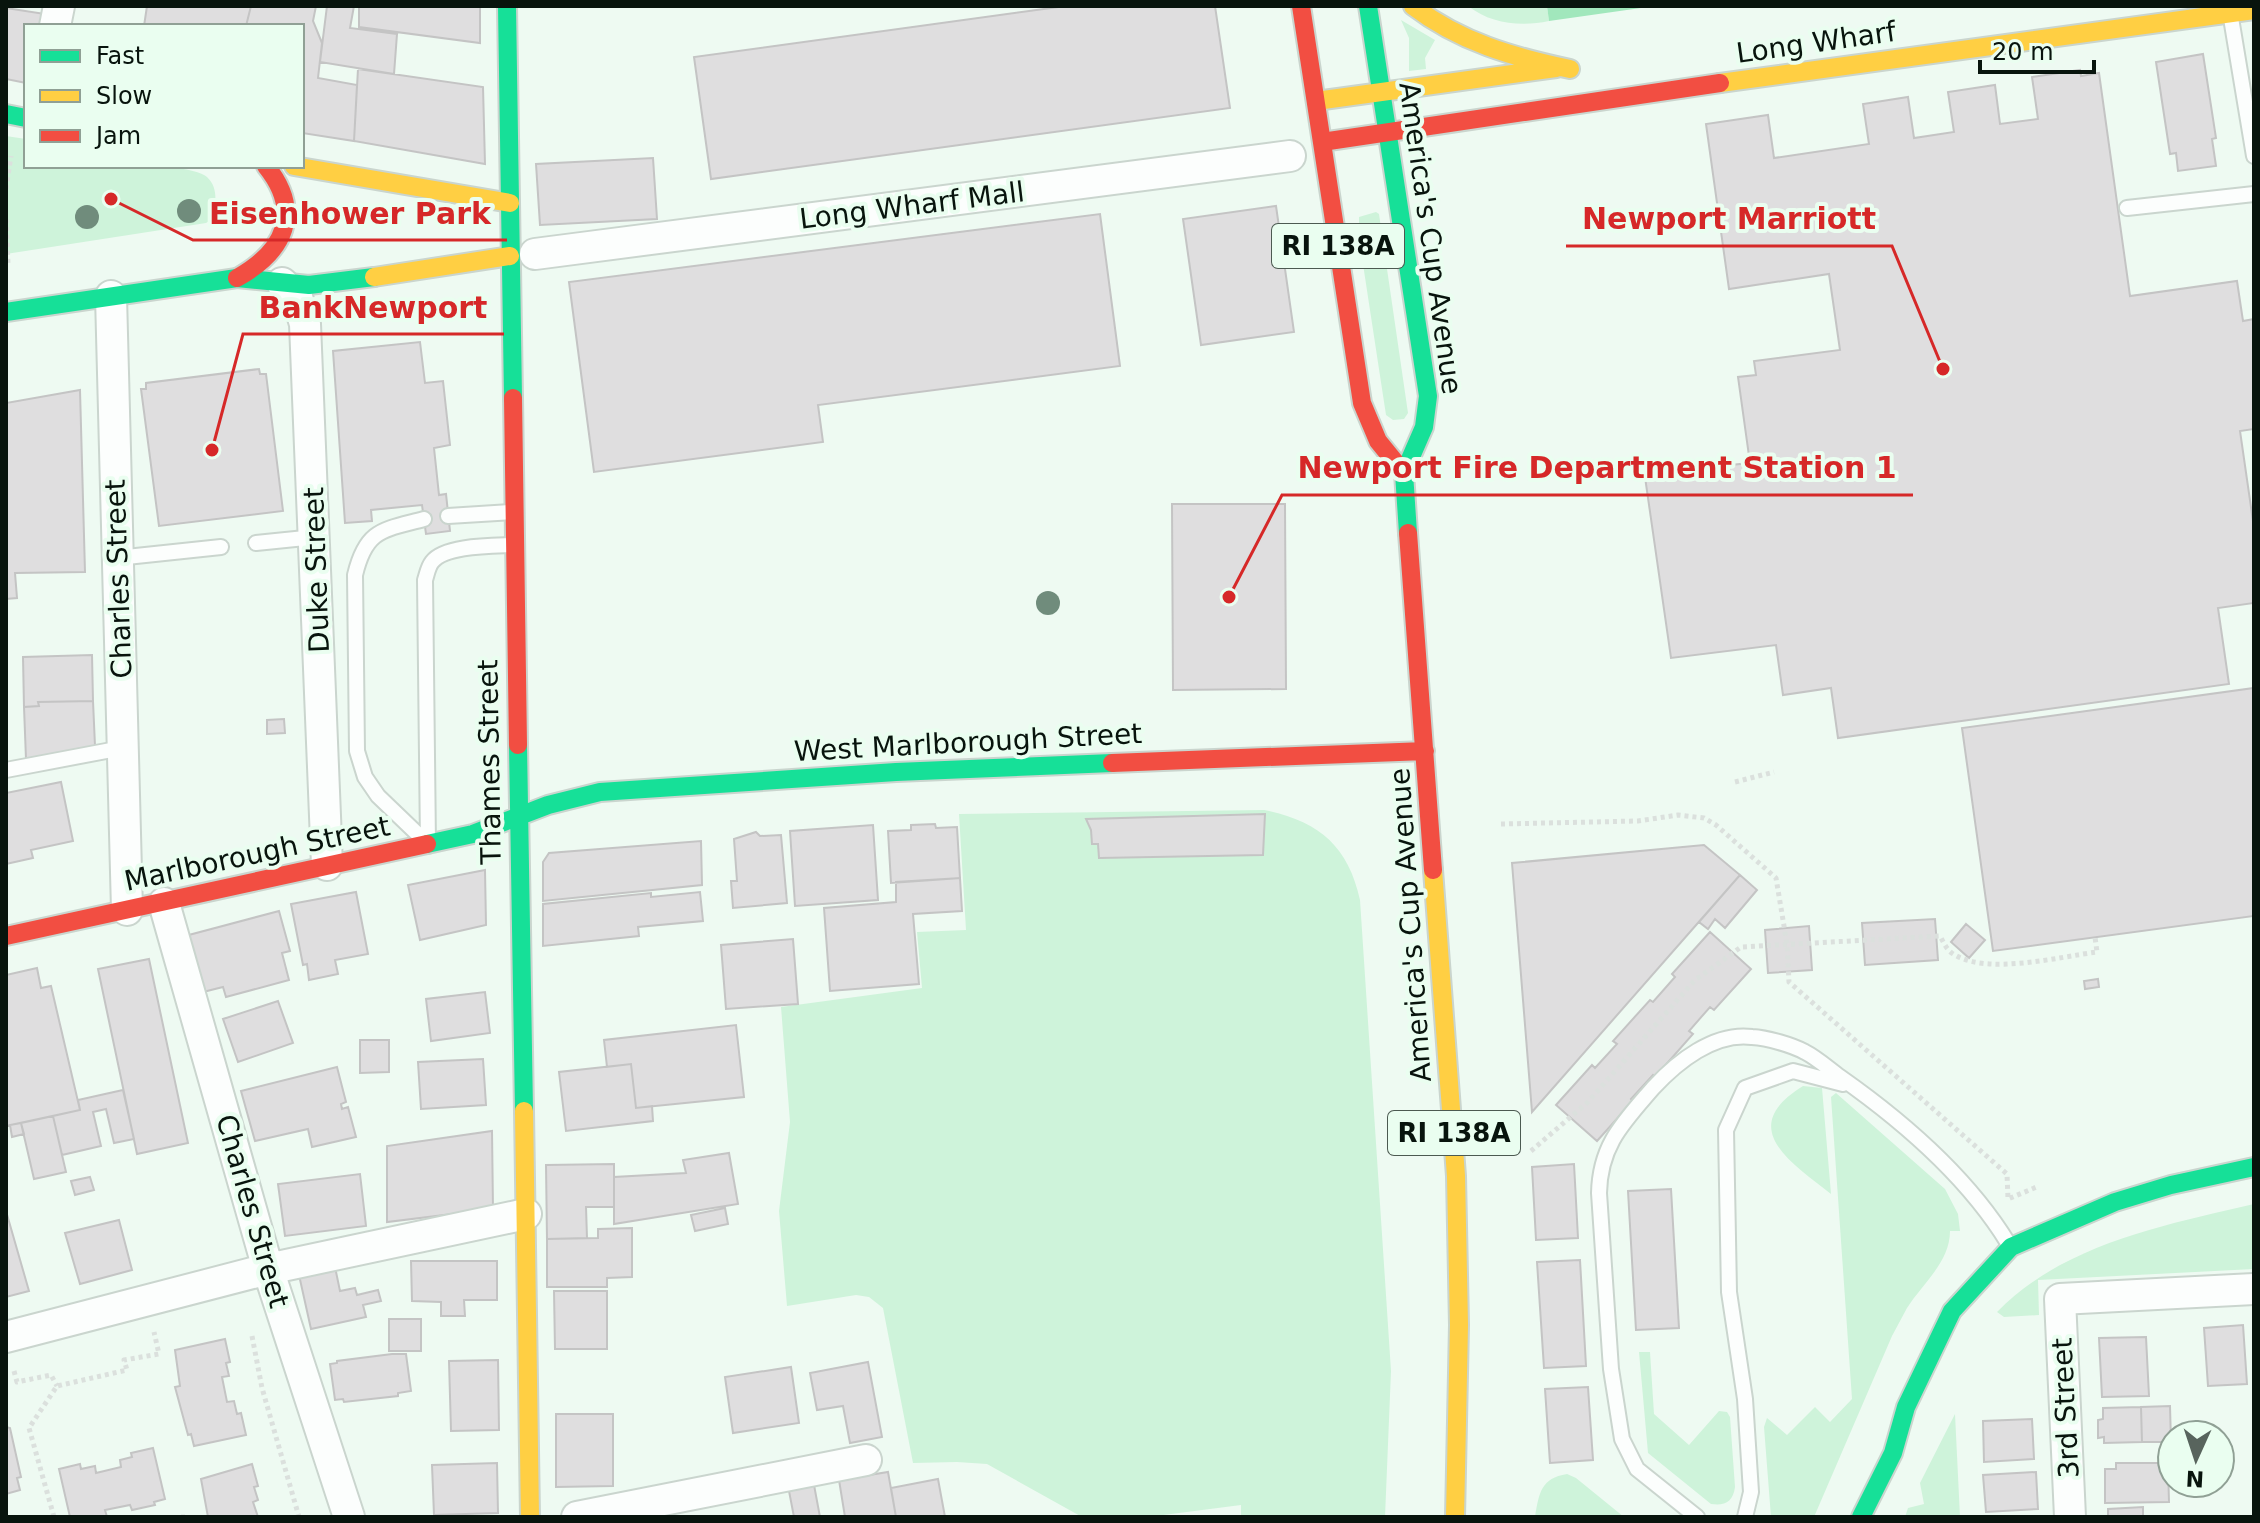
<svg xmlns="http://www.w3.org/2000/svg" width="2260" height="1523" viewBox="0 0 2260 1523" font-family="'DejaVu Sans',sans-serif">
<style>
.green{fill:#cef3da}
.water{fill:#a1e7bc}
.building{fill:#dfdedf;stroke:#c4c4c4;stroke-width:2}
.lines{fill:none;stroke-linecap:round;stroke-linejoin:round}
.lane-casing{stroke:#cad5ce;stroke-width:18}
.street-casing{stroke:#cad5ce;stroke-width:34}
.fast-casing{stroke:#cad5ce;stroke-width:22}
.slow-casing{stroke:#cad5ce;stroke-width:22}
.jam-casing{stroke:#cad5ce;stroke-width:22}
.path{stroke:#dbe0dd;stroke-width:5;stroke-dasharray:4 4;stroke-linecap:butt}
.lane{stroke:#fcfefd;stroke-width:14}
.street{stroke:#fcfefd;stroke-width:30}
.fast{stroke:#16e098;stroke-width:18}
.slow{stroke:#ffcf43;stroke-width:18}
.jam{stroke:#f24e42;stroke-width:18}
.tree{fill:#708c7c}
.labels{text-anchor:middle;stroke-width:8;stroke-linejoin:round;paint-order:stroke}
.shield{fill:#eafef0;stroke:#4c5a51;stroke-width:2}
.shield-label{font-size:26px;font-weight:bold;fill:#08140d}
.street-label{font-size:28px;fill:#08140d;stroke:#eafef0}
.leader{fill:none;stroke:#d62828;stroke-width:3}
.callout-dot{fill:#d62828;stroke:#eafef0;stroke-width:3}
.callout-label{font-size:30px;text-anchor:middle;font-weight:bold;fill:#d62828;stroke:#eafef0;stroke-width:8;stroke-linejoin:round;paint-order:stroke}
</style>
<rect width="100%" height="100%" fill="#eefaf2"/>
<!-- green -->
<path class="green" d="M1468,6H1547L1549,21C1521,27 1491,24 1468,6Z
M1401,20L1435,40L1425,58L1426,69L1409,71V38Z
M6,136L26,139V166C58,166 188,159 207,177C219,188 215,204 214,218L206,223L6,254Z
M1376,212L1379,214L1408,413L1404,419L1393,420L1386,415L1359,238V217Z
M1264,810C1318,821 1348,845 1360,900L1391,1371L1385,1517H1241V1505L1148,1517H1082L987,1464L957,1462L913,1463L883,1308L869,1297L856,1295L787,1306L779,1211L790,1122L781,1007L922,988L917,932L966,930L959,814Z
M1803,1086L1822,1088L1831,1194C1791,1162 1735,1128 1803,1086Z
M1836,1093L1945,1189L1958,1214L1960,1231H1950C1950,1262 1923,1283 1907,1308C1902,1317 1897,1327 1892,1336L1814,1517H1771L1764,1427L1767,1418L1787,1435L1815,1407L1830,1422L1852,1399L1831,1097Z
M2254,1204V1269L2038,1280L2039,1315L2004,1317L1997,1312C2063,1244 2165,1225 2254,1204Z
M1639,1352H1650L1654,1414L1689,1445L1719,1411L1727,1412L1730,1417L1735,1487C1733,1502 1725,1506 1711,1504L1648,1453Z
M1955,1414L1960,1517H1905L1908,1508L1924,1504L1920,1483Z
M1567,1474L1576,1478L1624,1517H1535C1539,1493 1541,1478 1567,1474Z"/>
<!-- water -->
<path class="water" d="M1547,6H1655L1549,21Z"/>
<!-- building -->
<path class="building" d="M147,6H251L246,26H144Z
M251,6H316L313,21L322,43L318,78L357,85L354,141L302,133V26H246Z
M327,6H354L350,28L397,34L394,74L320,62Z
M359,6H480V43L359,27Z
M1066,6H1215L1230,108L711,179L694,57Z
M6,8L45,14L42,26H26V83L6,79Z
M2203,54L2216,138L2212,139L2216,166L2178,171L2176,153L2170,154L2156,62Z
M358,69L483,87L485,164L354,141Z
M2080,70L2081,76L2099,73L2130,296L2237,281L2243,321L2254,319V429L2240,431L2254,528V603L2218,608L2229,684L1838,738L1831,688L1783,695L1776,645L1671,658L1645,477L1679,470L1750,463L1738,377L1756,375L1754,361L1840,350L1829,274L1729,289L1706,124L1768,115L1774,158L1869,144L1863,104L1908,97L1914,138L1954,132L1948,92L1995,85L2000,124L2038,119L2032,77Z
M653,158L657,219L540,225L536,164Z
M1276,206L1294,332L1201,345L1183,219Z
M1100,214L1120,366L818,405L823,442L594,472L569,282Z
M420,342L425,383L443,381L450,445L434,448L439,495L446,494L450,531L426,534L422,505L371,510L372,521L345,523L333,351Z
M259,369L260,374H266L283,511L159,526L141,389H146V383Z
M80,390L85,572L15,573L17,598L6,599V403Z
M1172,504H1285L1286,689L1173,690Z
M92,655L93,701L38,702L39,706L24,707L23,657Z
M2254,688V916L1993,951L1962,728Z
M93,701L95,746L26,759L24,707L39,706L38,702Z
M284,719L285,733L267,734V720Z
M61,782L73,841L31,850L33,858L6,864V793Z
M1265,814L1263,855L1099,858L1098,844H1092L1091,830L1086,819Z
M935,824L936,828L957,827L960,878L891,883L888,831L911,830V825Z
M873,825L878,900L795,906L790,831Z
M756,832L760,836L781,835L787,903L733,908L731,881H737L734,839Z
M701,841L702,885L543,901V862L549,853Z
M1704,845L1740,875L1532,1112L1512,863Z
M485,870L486,925L420,940L408,885Z
M1740,875L1757,890L1725,928L1715,919L1708,929L1699,922Z
M960,878L962,911L913,914L919,984L830,991L824,908L896,902V882Z
M356,892L368,954L335,960L338,974L309,980L307,964L303,965L291,904Z
M700,892L703,921L638,927L639,936L543,946V904L651,893V897Z
M279,911L290,951L282,953L289,980L226,997L223,987L203,992L185,936Z
M1935,919L1938,960L1865,965L1862,923Z
M1966,924L1985,940L1969,958L1951,942Z
M1809,926L1812,970L1768,973L1765,930Z
M1710,932L1751,969L1714,1010L1710,1007L1689,1031L1693,1034L1655,1077L1653,1075L1631,1099L1633,1101L1597,1141L1556,1105L1592,1065L1595,1068L1617,1044L1613,1041L1650,1000L1653,1002L1675,977L1672,974Z
M793,939L798,1004L726,1009L721,945Z
M149,959L188,1143L137,1154L98,969Z
M37,968L41,988L51,986L80,1110L6,1126V975Z
M2098,979L2099,987L2085,989L2084,981Z
M485,992L490,1033L431,1041L426,999Z
M278,1001L293,1043L238,1062L223,1019Z
M736,1025L744,1097L636,1108L631,1064L607,1067L604,1040Z
M360,1040H389V1072L360,1073Z
M483,1059L486,1105L421,1109L418,1062Z
M631,1064L636,1108L652,1106L653,1121L566,1131L559,1072Z
M337,1067L346,1102L341,1104L342,1109L348,1107L356,1137L312,1147L308,1129L255,1141L241,1091Z
M123,1090L134,1139L114,1143L106,1109L93,1112L101,1146L62,1155L53,1116L80,1110L78,1100Z
M53,1116L66,1172L34,1179L21,1123Z
M21,1123L24,1134L12,1137L10,1125Z
M492,1131L493,1209L387,1222V1146Z
M729,1153L738,1204L614,1224V1177L686,1173L683,1160Z
M614,1164V1207H586L587,1238L547,1239L546,1165Z
M1574,1164L1578,1238L1536,1240L1532,1167Z
M360,1174L366,1226L285,1236L278,1184Z
M90,1177L94,1190L75,1195L71,1181Z
M1671,1189L1679,1328L1636,1330L1628,1191Z
M725,1208L728,1224L695,1231L691,1215Z
M6,1211L29,1291L6,1297Z
M119,1220L132,1270L80,1284L65,1233Z
M632,1228V1277L607,1278V1287H547V1239L598,1238V1229Z
M1580,1260L1586,1366L1544,1368L1537,1262Z
M411,1261H497V1300H464L465,1316H441V1302L412,1301Z
M335,1267L340,1291L355,1288L357,1295L378,1290L381,1301L363,1305L366,1317L311,1329L299,1275Z
M554,1291H607V1349H555Z
M389,1319H421V1351H389Z
M2243,1325L2247,1384L2208,1386L2204,1328Z
M2146,1337L2149,1396L2102,1397L2099,1338Z
M225,1339L230,1362L226,1363L229,1376L222,1377L227,1402L234,1401L237,1414L241,1413L246,1435L194,1446L191,1434L188,1435L175,1387L180,1386L175,1350Z
M392,1354H406L411,1391L398,1393V1396L344,1402L343,1399L335,1400L330,1364L337,1363V1361Z
M498,1360L499,1430L451,1431L449,1361Z
M868,1362L882,1437L850,1443L843,1406L817,1410L810,1373Z
M791,1367L799,1423L733,1433L725,1377Z
M1588,1387L1593,1460L1550,1463L1545,1389Z
M2170,1406L2171,1442H2142L2141,1407Z
M2141,1407L2142,1442L2104,1443V1437L2098,1438V1420L2103,1419V1408Z
M556,1414H613V1486L556,1487Z
M2032,1419L2034,1459L1984,1462L1983,1421Z
M6,1427L10,1428L21,1477L17,1478L20,1490L6,1494Z
M153,1448L165,1499L154,1502L155,1505L132,1510L130,1505L105,1510L107,1517H70L59,1469L80,1464L81,1469L95,1466L96,1473L121,1467L120,1460L132,1457L131,1453Z
M497,1463L498,1513L434,1515L432,1465Z
M2116,1463H2166V1468H2168L2169,1502L2105,1503V1469H2116Z
M252,1464L258,1486L254,1487L258,1500L253,1502L258,1517H208L201,1479Z
M888,1472L896,1517H845L839,1480Z
M2036,1472L2038,1509L1986,1512L1983,1475Z
M938,1479L945,1517H896L891,1488Z
M814,1485L820,1517H794L789,1491Z
M2143,1507V1517H2098H2108V1509Z"/>
<g class="lines">
<defs>
<path id="lane" d="M2231,18L2254,156
M2127,208L2254,194
M448,516L512,512
M424,519C383,530 366,529 355,575L357,751L365,777L378,796L428,844L425,580C427,574 428,567 432,562C445,545 493,546 514,545
M256,543L315,537
M117,558L221,547
M6,770L122,748
M1697,1517L1637,1469L1622,1439L1611,1369L1599,1193C1600,1145 1623,1123 1653,1088C1677,1062 1714,1032 1752,1037C1768,1038 1792,1045 1805,1052C1817,1058 1829,1069 1840,1077C1904,1122 1967,1176 2008,1243
M1745,1517L1751,1492L1745,1399L1729,1292L1726,1130L1745,1088L1793,1071L1843,1084"/>
<path id="street" d="M55,26L59,6
M535,254L1290,156
M282,283L297,297L305,324L327,865
M111,296L127,910
M164,903L268,1269L349,1517
M6,1337L268,1269L526,1214
M577,1517L866,1460
M2070,1517L2060,1299L2254,1289"/>
<path id="fast" d="M507,6L513,398
M1368,6L1428,396L1424,427L1404,473L1408,533
M6,114L26,118
M6,312L237,278L309,285L374,277
M518,745L524,1111
M427,844L473,834L548,805L600,792L896,772L1112,763
M1861,1517L1893,1453L1906,1407L1952,1311L2011,1247L2115,1202L2171,1185L2254,1167"/>
<path id="slow" d="M1413,6C1460,42 1513,57 1570,69
M1720,83L2254,10
M1316,101L1556,68
M294,166L510,203
M374,277L510,256
M1433,870L1456,1176L1459,1325L1455,1517
M524,1111L530,1517"/>
<path id="jam" d="M1301,6L1362,403L1378,441L1404,473
M1322,142L1720,83
M237,278C285,251 303,212 266,166
M513,398L518,745
M1408,533L1433,870
M1112,763L1425,751
M6,936L427,844"/>
</defs>
<!-- lane casing -->
<use href="#lane" class="lane-casing"/>
<!-- street casing -->
<use href="#street" class="street-casing"/>
<!-- fast casing -->
<use href="#fast" class="fast-casing"/>
<!-- slow casing -->
<use href="#slow" class="slow-casing"/>
<!-- jam casing -->
<use href="#jam" class="jam-casing"/>
<!-- path -->
<path class="path" d="M6,189L11,156
M6,219L8,264
M1735,782L1774,772
M1501,824L1638,821L1678,815L1704,818L1716,825L1776,878L1787,944L1789,982L2007,1174L2008,1199L2039,1186
M1531,1151L1588,1102L1694,981L1741,947L1940,936C1944,943 1947,951 1955,955C1989,975 2058,957 2097,952L2095,937
M252,1336L262,1388L299,1517
M14,1371L17,1382L51,1375L57,1386
M54,1517L29,1428L57,1386L127,1370L124,1360L159,1354L154,1332
M181,1517H189"/>
<!-- lane -->
<use href="#lane" class="lane"/>
<!-- street -->
<use href="#street" class="street"/>
<!-- fast -->
<use href="#fast" class="fast"/>
<!-- slow -->
<use href="#slow" class="slow"/>
<!-- jam -->
<use href="#jam" class="jam"/>
</g>
<!-- trees -->
<g class="tree">
<circle cx="189" cy="211" r="12"/>
<circle cx="87" cy="217" r="12"/>
<circle cx="1048" cy="603" r="12"/>
</g>
<g class="labels">
<!-- shield labels -->
<g class="shield">
<rect x="1272" y="224" width="132" height="44" rx="6"/>
<rect x="1388" y="1111" width="132" height="44" rx="6"/>
</g>
<g class="shield-label">
<text x="1338" y="255">RI 138A</text>
<text x="1454" y="1142">RI 138A</text>
</g>
<!-- street labels -->
<g class="street-label">
<text transform="translate(1816 42) rotate(-8)" y="10">Long Wharf</text>
<text transform="translate(912 205) rotate(-7)" y="10">Long Wharf Mall</text>
<text transform="translate(1431 238) rotate(82)" y="10">America's Cup Avenue</text>
<text transform="translate(316 570) rotate(-92)" y="10">Duke Street</text>
<text transform="translate(118 579) rotate(-92)" y="10">Charles Street</text>
<text transform="translate(968 742) rotate(-3)" y="10">West Marlborough Street</text>
<text transform="translate(489 762) rotate(-91)" y="10">Thames Street</text>
<text transform="translate(257 853) rotate(-12)" y="10">Marlborough Street</text>
<text transform="translate(1410 925) rotate(-94)" y="10">America's Cup Avenue</text>
<text transform="translate(253 1211) rotate(74)" y="10">Charles Street</text>
<text transform="translate(2065 1408) rotate(-93)" y="10">3rd Street</text>
</g>
</g>
<!-- callouts -->
<path class="leader" d="M111 199L193 240H507M1943 369L1892 246H1566M212 450L243 334H504M1229 597L1282 495H1913"/>
<g class="callout-dot">
<circle cx="111" cy="199" r="8"/>
<circle cx="1943" cy="369" r="8"/>
<circle cx="212" cy="450" r="8"/>
<circle cx="1229" cy="597" r="8"/>
</g>
<g class="callout-label">
<text x="350" y="224">Eisenhower Park</text>
<text x="1729" y="229">Newport Marriott</text>
<text x="373" y="318">BankNewport</text>
<text x="1597" y="478">Newport Fire Department Station 1</text>
</g>
<!-- border -->
<rect width="2260" height="1523" fill="none" stroke="#08140d" stroke-width="16"/>
<!-- legend -->
<rect x="24" y="24" width="280" height="144" fill="#eafef0" stroke="#90a095" stroke-width="2"/>
<rect x="40" y="50" width="40" height="12" fill="#16e098" stroke="#90a095" stroke-width="2"/>
<text x="96" y="64" font-size="24" fill="#08140d">Fast</text>
<rect x="40" y="90" width="40" height="12" fill="#ffcf43" stroke="#90a095" stroke-width="2"/>
<text x="96" y="104" font-size="24" fill="#08140d">Slow</text>
<rect x="40" y="130" width="40" height="12" fill="#f24e42" stroke="#90a095" stroke-width="2"/>
<text x="96" y="144" font-size="24" fill="#08140d">Jam</text>
<!-- north arrow -->
<g transform="translate(2196 1459) rotate(183)"><circle r="38" fill="#eafef0" stroke="#90a095" stroke-width="2"/>
<path d="M0-6L14 30L0 20L-14 30Z" fill="#58645d"/>
<text y="-12" font-size="22" font-weight="bold" text-anchor="middle" fill="#08140d">N</text>
</g>
<!-- scale -->
<path d="M1980 60v12h114v-12" fill="none" stroke="#08140d" stroke-width="4"/>
<text x="1992" y="60" font-size="24" fill="#08140d" stroke="#eafef0" stroke-width="6" paint-order="stroke">20 m</text>
</svg>
